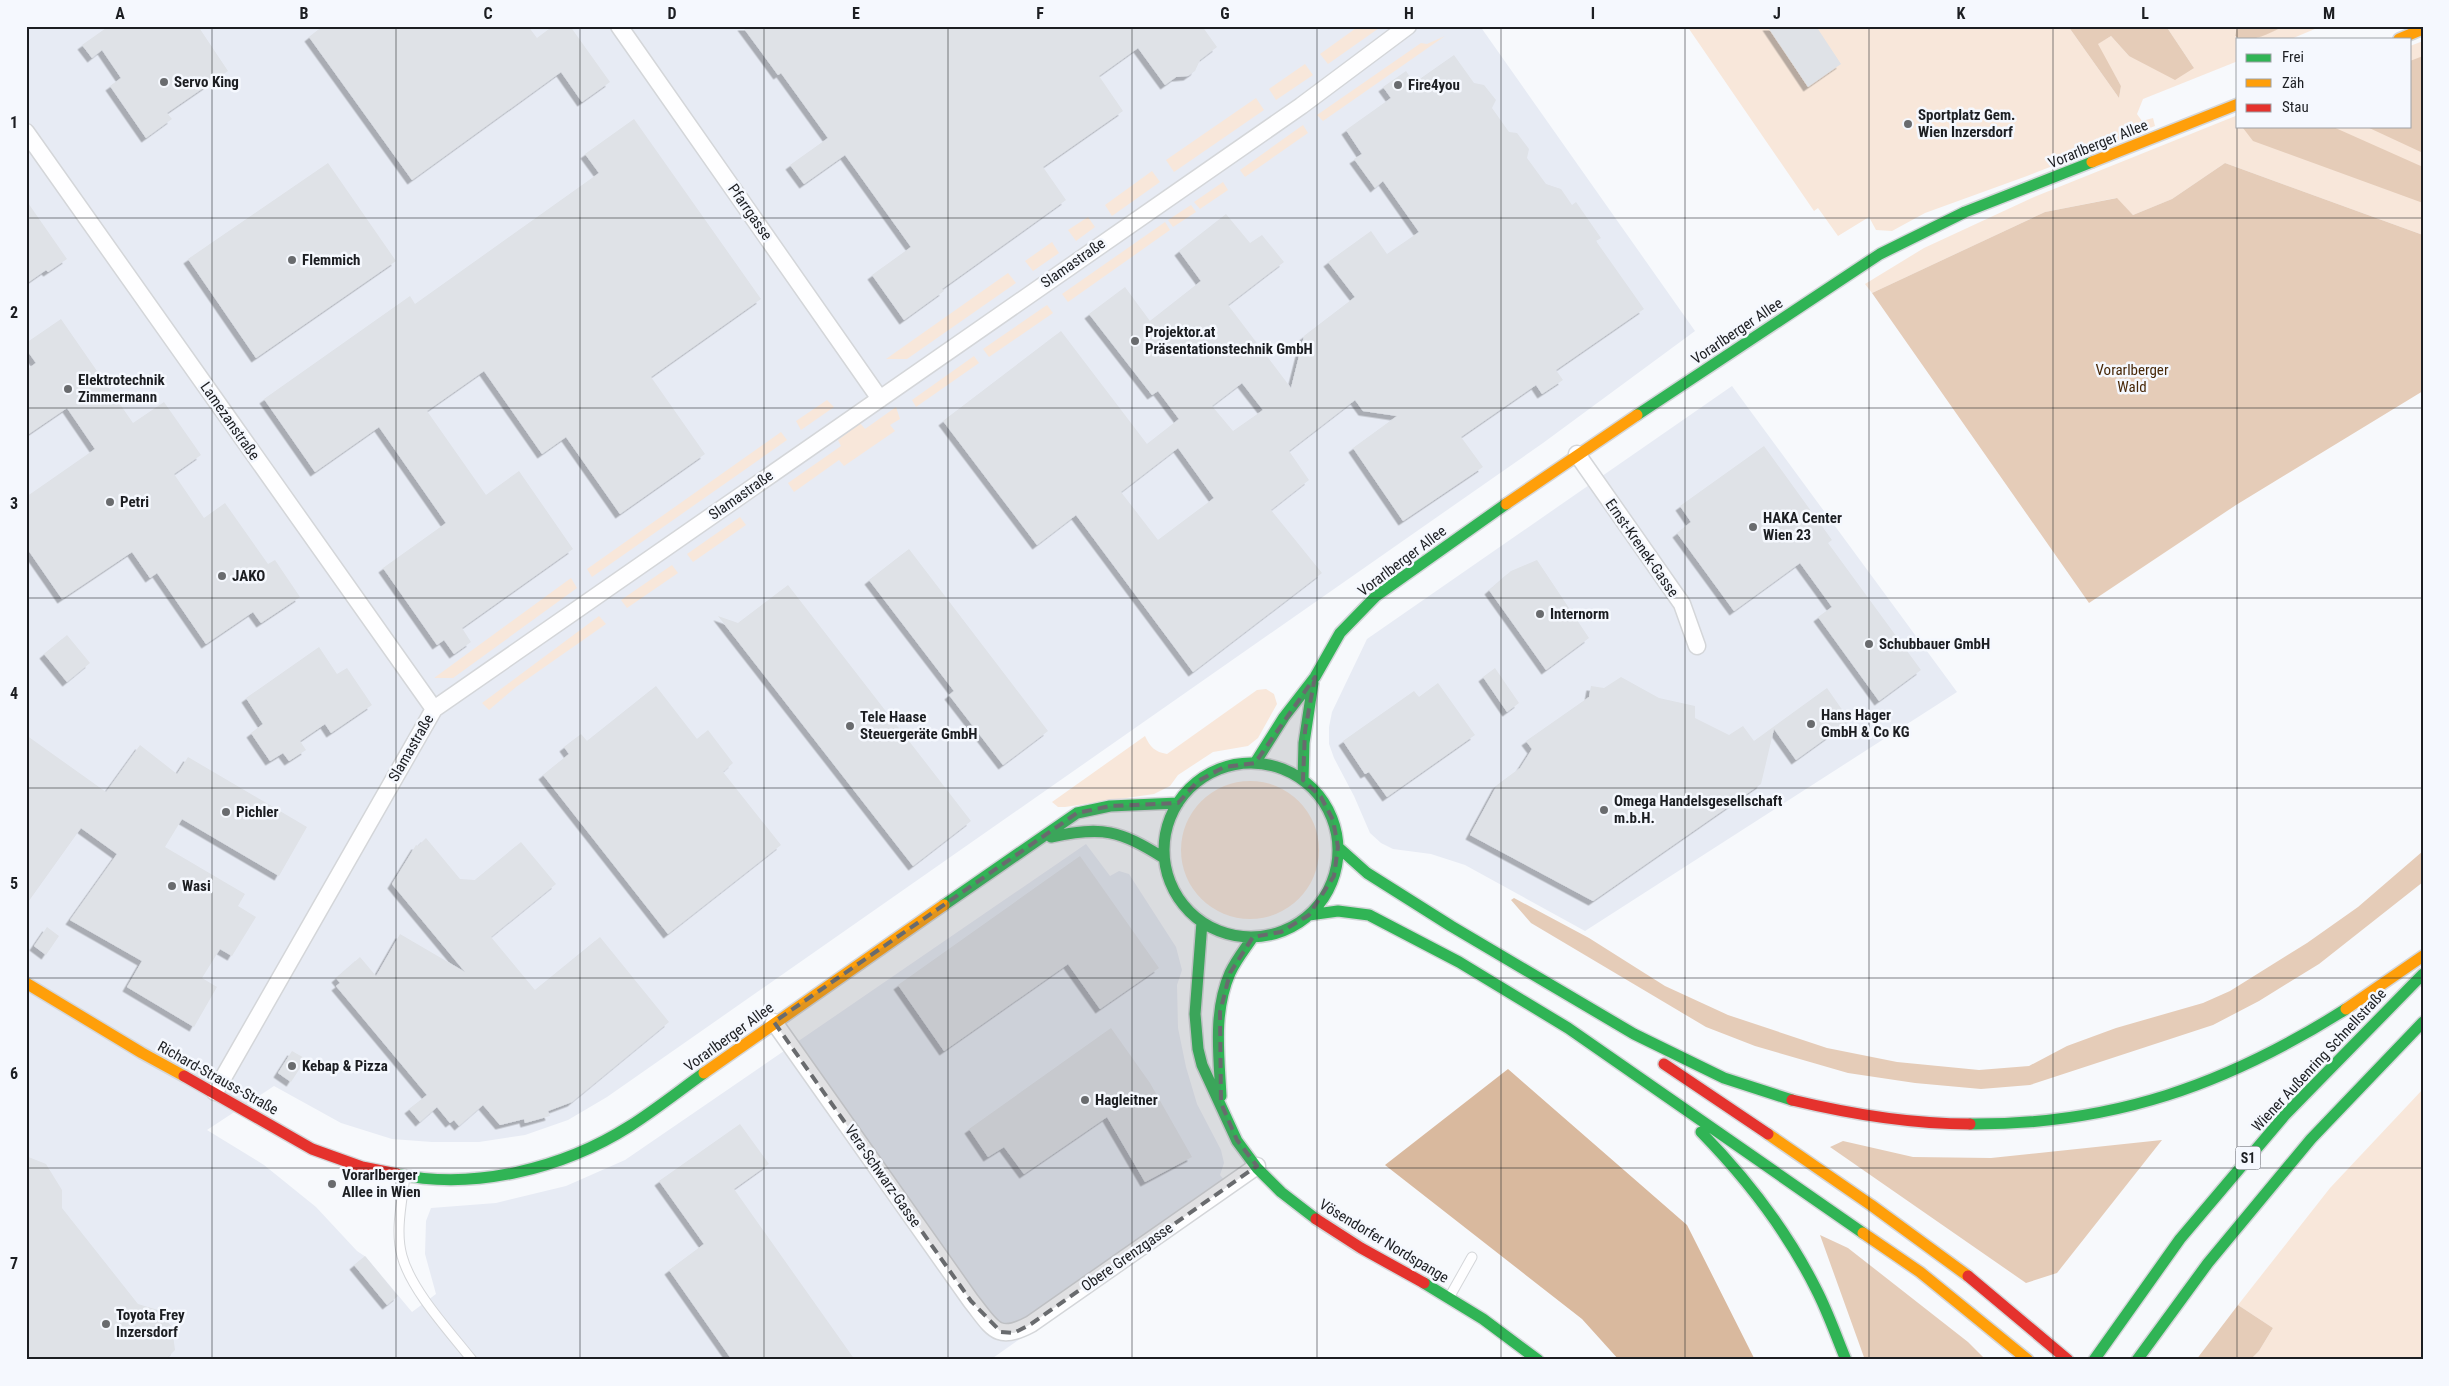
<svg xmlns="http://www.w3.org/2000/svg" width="2449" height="1386" viewBox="0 0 2449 1386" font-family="'Roboto Condensed',sans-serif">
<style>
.built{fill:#e7ebf4}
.green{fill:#f8e7da}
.forest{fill:#e5ccb8}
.water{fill:#d9b99e}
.building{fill:#dfe2e7;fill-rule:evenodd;filter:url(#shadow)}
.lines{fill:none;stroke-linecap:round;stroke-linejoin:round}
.lane-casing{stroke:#d4d6d9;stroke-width:11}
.street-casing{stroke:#d4d6d9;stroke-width:19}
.fast-casing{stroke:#d4d6d9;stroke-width:14}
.slow-casing{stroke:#d4d6d9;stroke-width:14}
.jam-casing{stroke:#d4d6d9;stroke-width:14}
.lane{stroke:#fefeff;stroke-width:9}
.street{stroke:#fefeff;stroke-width:16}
.fast{stroke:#30b455;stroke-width:11}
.slow{stroke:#ff9f0a;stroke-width:11}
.jam{stroke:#e5322d;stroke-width:11}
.marked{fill:#696b6e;fill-opacity:0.2;stroke:#696b6e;stroke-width:4;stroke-dasharray:10 6;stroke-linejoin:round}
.grid{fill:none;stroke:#1c1e22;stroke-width:1;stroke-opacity:0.55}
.poi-dot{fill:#696b6e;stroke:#f5f8fe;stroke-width:2}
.labels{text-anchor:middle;stroke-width:5;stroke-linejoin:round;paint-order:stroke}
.shield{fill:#f5f8fe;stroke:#5d5f64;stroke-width:1}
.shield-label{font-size:14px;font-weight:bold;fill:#1c1e22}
.poi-label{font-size:15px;font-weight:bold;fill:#1c1e22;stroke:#f5f8fe;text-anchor:start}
.street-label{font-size:15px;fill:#1c1e22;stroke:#f5f8fe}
.park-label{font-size:15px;fill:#482808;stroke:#f5f8fe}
.neatline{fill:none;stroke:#1c1e22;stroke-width:2}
.grid-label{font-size:16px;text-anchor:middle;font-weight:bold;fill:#1c1e22}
</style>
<defs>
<filter id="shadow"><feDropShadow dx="-4.5" dy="4.5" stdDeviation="0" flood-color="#0004"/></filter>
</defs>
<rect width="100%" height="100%" fill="#f7f9fc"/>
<!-- built -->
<path class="built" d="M26,26H1480L1695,331L1543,443L607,1097L568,1120L525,1135L479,1142H432L392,1139L341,1123L274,1086L207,1130L264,1165L316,1207L357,1251L366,1257L412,1312L436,1294L425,1254L426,1221L431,1208L496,1203L566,1186L625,1160L1086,844L1110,876L1119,871L1129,874L1176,947L1182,970L1177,985L1178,1028L1186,1067L1197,1104L1221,1150L1224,1163L1220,1175L1232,1189L990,1360H26Z
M1732,386L1957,692L1585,931L1465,865L1431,854L1393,849L1381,843L1370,833L1354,796L1334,758L1329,744V727L1332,712L1367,639Z"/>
<!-- green -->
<path class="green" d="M1359,26H1382L1328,64L1320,54Z
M1687,26H2068L2119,98L2121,86L2097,44L2111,36L2129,56L2194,68L2166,26H2237L2235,36L2238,39V61L2143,99L2137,114L2142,121L2153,118L2155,126L2027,176L1925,213L1892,231L1876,230L1869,217L1838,236L1818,208L1814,211Z
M2285,26H2322L2291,39H2254Z
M1445,36L1323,121L1317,115L1421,43L1427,44Z
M2423,41V235L2225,163L2172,199L2133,215L2116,198L2045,212L1872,293L1865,284L1924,248L2034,197L2238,115V126H2410V46Z
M1305,64L1313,75L1276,100L1269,89Z
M1256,98L1264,110L1174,172L1166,160Z
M1303,125L1308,133L1245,177L1240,170Z
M1152,171L1160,182L1112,216L1105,205Z
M1223,182L1228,190L1200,209L1194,202Z
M1191,205L1196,212L1173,227L1168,220Z
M1088,217L1095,227L1076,241L1068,230Z
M1165,222L1170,230L1068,302L1062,294Z
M1052,242L1059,253L1033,271L1025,261Z
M1008,273L1016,283L907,359H886Z
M1047,305L1053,313L989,357L983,349Z
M974,356L979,363L916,407L912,400Z
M827,400L834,407L801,430L796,421Z
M896,407L900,419L890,425L895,431L844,466L839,460L794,492L788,483L841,446L838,440L860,423L865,429Z
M781,432L787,440L592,577L587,569Z
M740,517L746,525L693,562L687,554Z
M672,565L678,573L627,608L621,600Z
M571,578L577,588L453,678H434Z
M599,616L606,624L516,687L489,710L482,703Z
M1266,689L1274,694L1277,704L1258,738L1248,746L1213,752L1178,775L1170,786L1154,794L1065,807H1058L1052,802L1145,736C1150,747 1155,752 1167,754L1257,690Z
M1181 850a69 69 0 1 1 138 0a69 69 0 1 1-138 0Z
M2423,1089V1360H2250L2259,1351L2273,1328L2238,1305L2330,1188Z"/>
<!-- forest -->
<path class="forest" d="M2068,26H2166L2194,68L2175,80L2129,56L2111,36L2098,44L2121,86L2119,98Z
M2237,26H2285C2271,32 2248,46 2235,36Z
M2423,56V153L2365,126H2410V61Z
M2248,126H2331L2423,167V203L2253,141L2243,128Z
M2225,163L2423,235V391L2236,505L2089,603L1872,293L2045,212L2117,198L2133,215L2172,199Z
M2423,851V882L2319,964L2259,1001L2213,1025L2030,1085L1981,1089L1915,1083L1848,1073L1755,1046L1706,1027L1531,923L1511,900L1514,898L1589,938L1665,986L1728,1015L1827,1048L1897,1062L1979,1070L2029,1066L2067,1046L2116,1028L2203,1003L2230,991L2307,943L2358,907Z
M2162,1140L2057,1273L2026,1283L1830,1147L1843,1141L1913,1157L1991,1158Z
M1820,1235L1848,1248L1968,1342L1986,1360H1865Z
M2238,1305L2273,1328L2259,1351L2250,1360H2196Z"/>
<!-- water -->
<path class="water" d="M1508,1069L1687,1225L1755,1360H1619L1582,1319L1385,1165Z"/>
<!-- building -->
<path class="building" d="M109,26H198L228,71L167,113L172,119L146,138L110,86L121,78L102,50L92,58L82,45Z
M323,26H528L537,38L553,26H570L610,82L582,102L561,72L412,180L309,37Z
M742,26H1202L1217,47L1200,60L1195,71L1188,76L1176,77L1165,85L1138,48L1099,76L1123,111L1043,167L1066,200L942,289L944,291L904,320L872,275L911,247L845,155L804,184L790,165L828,138L781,73L778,75Z
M1767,26H1816L1841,64L1808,87Z
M1454,55L1474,83L1484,85L1496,100L1492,108L1509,132L1517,133L1529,149L1527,158L1546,184L1561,189L1572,205L1576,202L1601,238L1596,241L1644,309L1556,370L1563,380L1542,394L1536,385L1461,437L1483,467L1403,521L1353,448L1397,416L1363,411L1355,400L1289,451L1309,480L1271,510L1322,573L1193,672L1076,515L1037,545L943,421L1061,331L1147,444L1179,419L1158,391L1152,395L1089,314L1125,287L1150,321L1201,281L1179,251L1226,214L1250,243L1262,235L1284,262L1228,305L1291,388L1304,336L1355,297L1328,262L1371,231L1387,254L1419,232L1383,181L1375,188L1354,159L1362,154L1346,130L1391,98L1383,87L1406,71L1414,83ZM1242,383L1263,410L1233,431L1212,406ZM1178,448L1214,498L1158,540L1121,492Z
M634,119L761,299L651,377L705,454L620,514L566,437L542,454L484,371L427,411L486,495L519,471L573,549L462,628L471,642L454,654L444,640L437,645L383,568L446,523L379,427L315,472L264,399L410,296L415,304L599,173L585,154Z
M328,163L396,261L256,358L188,259Z
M26,200L67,259L48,272L46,270L26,284Z
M61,319L133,423L164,402L201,455L174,474L204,518L225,503L268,564L275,560L300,597L261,623L253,612L206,644L157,573L150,578L132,552L62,599L26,547V497L95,449L67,408L26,436V370L36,363L26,349V343Z
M1764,446L1832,540L1828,543L1921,670L1879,701L1818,617L1832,607L1800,563L1734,611L1677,533L1691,522L1680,506Z
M909,549L1048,731L1003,765L949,695L954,691L869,580Z
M1537,560L1589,638L1546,670L1489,590L1511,571Z
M788,585L971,821L913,866L718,616L738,623Z
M67,635L90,663L67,682L44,654Z
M319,647L337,674L347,668L372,705L331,733L325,724L300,741L306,750L289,761L283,753L270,761L251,733L263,724L246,698Z
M1495,668L1519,703L1507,712L1483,677Z
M1621,677L1659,698L1695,706V718L1729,735L1743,726L1754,741L1827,688L1850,721L1796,760L1774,729L1761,784L1593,901L1470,835L1497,785L1520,768L1532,749L1526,741L1589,697L1591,686L1604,688Z
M1438,683L1475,735L1387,797L1369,772L1365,774L1343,741L1414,691L1419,697Z
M656,686L697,739L708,730L733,763L723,772L781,845L668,934L543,775L569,754L564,747L581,734L587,741Z
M26,735L106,792L140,745L177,774L188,757L307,827L279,876L182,819L165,847L245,894L238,906L256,917L232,956L220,949L202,978L217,987L194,1027L127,987L142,961L70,920L117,854L81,828L26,905Z
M426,838L460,879L475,880L521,842L556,884L491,937L535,990L600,937L669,1022L572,1102L548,1111L550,1116L525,1123L524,1119L500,1125L483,1105L459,1126L454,1120L450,1123L437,1107L420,1122L409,1109L427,1095L336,986L340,983L336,978L360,957L376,976L400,934L465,972L392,884L416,845L418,846Z
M1080,856L1159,968L1100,1009L1068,964L944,1051L898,985Z
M47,927L59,936L46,955L34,946Z
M1111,1028L1150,1083L1192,1157L1145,1182L1107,1117L1024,1174L1004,1147L988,1157L969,1129Z
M292,1051L306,1059L291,1082L278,1073Z
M740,1124L769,1164L734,1189L855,1360H732L669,1270L704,1244L659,1181Z
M26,1156L46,1164L62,1190V1208L138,1304L158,1310L172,1327L175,1350L165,1360H26Z
M365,1256L398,1296L387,1305L354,1265Z"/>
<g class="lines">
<defs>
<path id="lane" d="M405,1176C402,1202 395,1231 402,1256C411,1290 450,1332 472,1360
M1450,1296L1472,1257"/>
<path id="street" d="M619,26L880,399
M26,132L434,709
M1577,454L1682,604L1697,646
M774,1022L971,1301C992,1327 996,1343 1031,1324L1257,1166
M215,1092L434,709L1301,106L1408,26"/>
<path id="fast" d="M1637,415L1880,254L1965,212L2092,162
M1255,763L1284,717L1315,677L1340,633L1376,596L1506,504
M1164 850a87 87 0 1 1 174 0a87 87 0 1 1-174 0Z
M1303,780L1304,743L1313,683
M1051,837C1103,826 1119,830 1164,858
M1338,847L1367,873L1451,926L1634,1034L1724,1078L1792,1100
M944,905L1077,813L1110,806L1178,803
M1309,915L1338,911L1369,915L1459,962L1568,1028L1863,1233
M1202,922L1195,1014L1198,1049L1202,1065L1237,1141L1257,1168L1281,1192L1316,1219
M1221,1096C1219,1055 1213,1012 1230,973C1236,960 1245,949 1253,937
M1970,1124C2113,1125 2226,1085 2346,1009
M1701,1132C1746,1178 1787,1231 1816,1289C1828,1312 1836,1336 1846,1360
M397,1174C474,1191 564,1168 630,1126C655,1110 679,1091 704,1073
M1424,1283L1483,1319L1538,1360
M2094,1360L2180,1239L2285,1115L2423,974
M2137,1360L2208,1263L2311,1139L2423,1022"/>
<path id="slow" d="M2399,39L2423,29
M2092,162L2238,104
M1506,504L1637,415
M26,983L142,1053L184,1076
M2346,1009L2423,956
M704,1073L944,905
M1768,1134L1871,1205L1968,1276
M1863,1233L1920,1272L2028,1360"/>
<path id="jam" d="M1664,1064L1768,1134
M184,1076L312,1149L362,1167L397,1174
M1792,1100C1850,1114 1909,1124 1970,1124
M1316,1219L1361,1248L1424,1283
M1968,1276L2068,1360"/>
</defs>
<!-- lane casing -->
<use href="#lane" class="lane-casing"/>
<!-- street casing -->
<use href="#street" class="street-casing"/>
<!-- fast casing -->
<use href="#fast" class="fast-casing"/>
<!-- slow casing -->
<use href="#slow" class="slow-casing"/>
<!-- jam casing -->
<use href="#jam" class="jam-casing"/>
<!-- lane -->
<use href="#lane" class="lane"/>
<!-- street -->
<use href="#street" class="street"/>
<!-- fast -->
<use href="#fast" class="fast"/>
<!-- slow -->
<use href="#slow" class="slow"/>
<!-- jam -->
<use href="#jam" class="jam"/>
</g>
<!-- marked area -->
<path class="marked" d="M1315,677L1305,731L1303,780L1321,797L1333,820L1338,847L1334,876L1309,915L1281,932L1253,937L1230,973L1220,1012L1221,1103L1237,1140L1257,1166L1031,1324L1014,1333L1001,1332L971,1301L774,1022L1077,813L1110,806L1178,803L1198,781L1224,767L1255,763Z"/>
<!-- grid -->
<path class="grid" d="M212,26V1360M396,26V1360M580,26V1360M764,26V1360M948,26V1360M1132,26V1360M1317,26V1360M1501,26V1360M1685,26V1360M1869,26V1360M2053,26V1360M2237,26V1360M26,218H2423M26,408H2423M26,598H2423M26,788H2423M26,978H2423M26,1168H2423"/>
<!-- markers -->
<g class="poi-dot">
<circle cx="164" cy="82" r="5"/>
<circle cx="1398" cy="85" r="5"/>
<circle cx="1908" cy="124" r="5"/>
<circle cx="292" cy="260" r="5"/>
<circle cx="1135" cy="341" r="5"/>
<circle cx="68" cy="389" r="5"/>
<circle cx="110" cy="502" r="5"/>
<circle cx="1753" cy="527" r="5"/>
<circle cx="222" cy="576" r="5"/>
<circle cx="1540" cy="614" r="5"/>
<circle cx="1869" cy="644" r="5"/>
<circle cx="1811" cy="724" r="5"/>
<circle cx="850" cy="726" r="5"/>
<circle cx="1604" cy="810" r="5"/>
<circle cx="226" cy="812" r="5"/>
<circle cx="172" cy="886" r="5"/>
<circle cx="292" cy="1066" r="5"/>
<circle cx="1085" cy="1100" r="5"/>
<circle cx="332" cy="1184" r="5"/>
<circle cx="106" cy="1324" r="5"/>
</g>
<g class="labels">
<!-- shield labels -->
<rect class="shield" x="2235.5" y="1146.5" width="25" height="23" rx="4"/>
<g class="shield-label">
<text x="2248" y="1163">S1</text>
</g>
<!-- poi labels -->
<g class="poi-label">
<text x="174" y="87">Servo King</text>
<text x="1408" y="90">Fire4you</text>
<text x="1918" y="120">Sportplatz Gem.<tspan x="1918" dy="17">Wien Inzersdorf</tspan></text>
<text x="302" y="265">Flemmich</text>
<text x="1145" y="337">Projektor.at<tspan x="1145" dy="17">Präsentationstechnik GmbH</tspan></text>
<text x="78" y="385">Elektrotechnik<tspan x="78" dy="17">Zimmermann</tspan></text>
<text x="120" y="507">Petri</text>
<text x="1763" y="523">HAKA Center<tspan x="1763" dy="17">Wien 23</tspan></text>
<text x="232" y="581">JAKO</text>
<text x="1550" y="619">Internorm</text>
<text x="1879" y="649">Schubbauer GmbH</text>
<text x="1821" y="720">Hans Hager<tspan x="1821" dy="17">GmbH &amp; Co KG</tspan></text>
<text x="860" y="722">Tele Haase<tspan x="860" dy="17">Steuergeräte GmbH</tspan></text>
<text x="1614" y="806">Omega Handelsgesellschaft<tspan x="1614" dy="17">m.b.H.</tspan></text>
<text x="236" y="817">Pichler</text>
<text x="182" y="891">Wasi</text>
<text x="302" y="1071">Kebap &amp; Pizza</text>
<text x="1095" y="1105">Hagleitner</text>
<text x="342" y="1180">Vorarlberger<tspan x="342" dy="17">Allee in Wien</tspan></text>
<text x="116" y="1320">Toyota Frey<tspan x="116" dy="17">Inzersdorf</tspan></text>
</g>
<!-- street labels -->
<g class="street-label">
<text transform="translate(2098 144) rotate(-22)" y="5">Vorarlberger Allee</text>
<text transform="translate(750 212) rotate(55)" y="5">Pfarrgasse</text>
<text transform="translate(1073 263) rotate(-35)" y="5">Slamastraße</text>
<text transform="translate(1737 331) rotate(-34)" y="5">Vorarlberger Allee</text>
<text transform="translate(230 421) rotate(55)" y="5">Lamezanstraße</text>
<text transform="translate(741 495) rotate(-35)" y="5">Slamastraße</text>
<text transform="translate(1642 548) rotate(55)" y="5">Ernst-Krenek-Gasse</text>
<text transform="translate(1402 561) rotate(-37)" y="5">Vorarlberger Allee</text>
<text transform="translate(411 748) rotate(-60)" y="5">Slamastraße</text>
<text transform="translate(729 1037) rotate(-36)" y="5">Vorarlberger Allee</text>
<text transform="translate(2319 1060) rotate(-47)" y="5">Wiener Außenring Schnellstraße</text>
<text transform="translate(218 1078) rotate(29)" y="5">Richard-Strauss-Straße</text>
<text transform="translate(883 1176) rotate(55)" y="5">Vera-Schwarz-Gasse</text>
<text transform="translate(1384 1241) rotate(31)" y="5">Vösendorfer Nordspange</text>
<text transform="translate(1127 1257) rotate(-35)" y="5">Obere Grenzgasse</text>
</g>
<!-- park labels -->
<g class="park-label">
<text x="2132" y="375">Vorarlberger<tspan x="2132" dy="17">Wald</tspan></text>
</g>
</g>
<!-- border -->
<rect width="2449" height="1386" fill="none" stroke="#f5f8fe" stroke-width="55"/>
<!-- legend -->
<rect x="2236" y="38" width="175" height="90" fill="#f5f8fe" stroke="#9ea1a6"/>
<rect x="2246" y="54" width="25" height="8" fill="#30b455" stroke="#9ea1a6"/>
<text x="2282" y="62" font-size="15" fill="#1c1e22">Frei</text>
<rect x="2246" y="79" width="25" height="8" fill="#ff9f0a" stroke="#9ea1a6"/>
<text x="2282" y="88" font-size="15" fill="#1c1e22">Zäh</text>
<rect x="2246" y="104" width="25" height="8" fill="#e5322d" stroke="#9ea1a6"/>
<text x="2282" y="112" font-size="15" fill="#1c1e22">Stau</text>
<rect x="28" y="28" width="2394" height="1330" class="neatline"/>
<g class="grid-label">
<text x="120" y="19">A</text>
<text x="304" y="19">B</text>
<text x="488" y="19">C</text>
<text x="672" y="19">D</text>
<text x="856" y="19">E</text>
<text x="1040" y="19">F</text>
<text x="1225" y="19">G</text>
<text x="1409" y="19">H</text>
<text x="1593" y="19">I</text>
<text x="1777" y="19">J</text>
<text x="1961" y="19">K</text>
<text x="2145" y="19">L</text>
<text x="2329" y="19">M</text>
<text x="14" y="128">1</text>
<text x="14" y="318">2</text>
<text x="14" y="509">3</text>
<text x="14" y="699">4</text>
<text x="14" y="889">5</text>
<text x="14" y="1079">6</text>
<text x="14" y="1269">7</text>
</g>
</svg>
